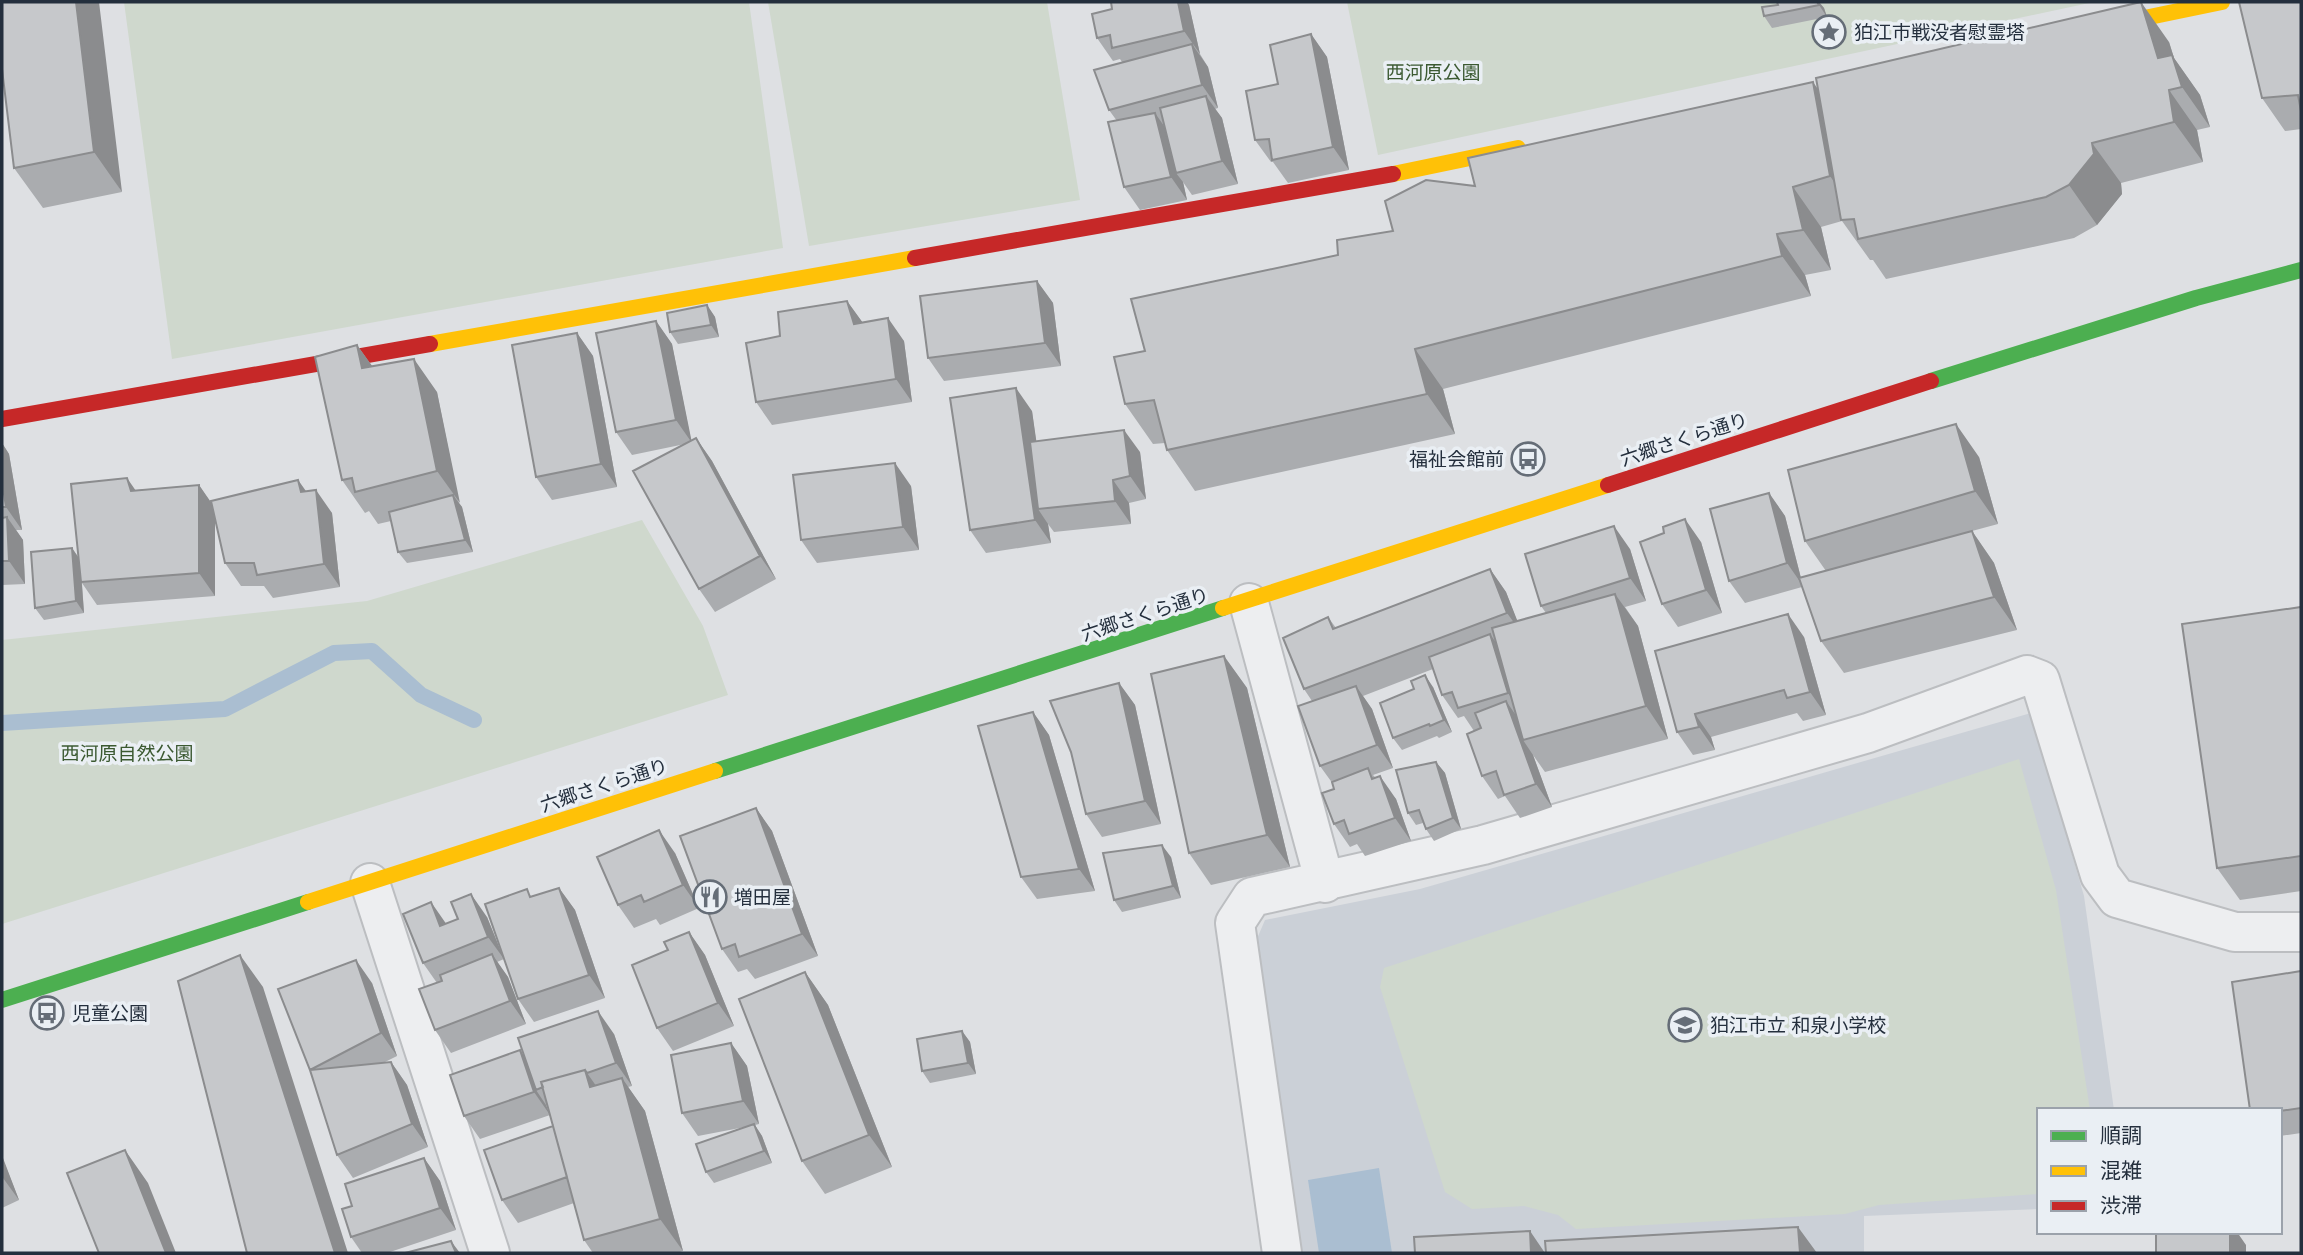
<svg xmlns="http://www.w3.org/2000/svg" width="2303" height="1255" viewBox="0 0 2303 1255" font-family="Inter,'Noto Sans JP',sans-serif">
<style>
.built{fill:#cbd0d7}
.green{fill:#cfd8cd}
.water{fill:#aabed1}
.lines{fill:none;stroke-linecap:round;stroke-linejoin:round}
.stream{stroke:#aabed1;stroke-width:16}
.street-casing{stroke:#bcbec1;stroke-width:42}
.street{stroke:#edeef0;stroke-width:38}
.fast{stroke:#4caf50;stroke-width:16}
.slow{stroke:#ffc107;stroke-width:16}
.jam{stroke:#c62828;stroke-width:16}
.wall{fill:#aaacaf}
.shaded-wall{fill:#8b8c8e}
.building{fill:#c6c8cb;stroke:#8b8c8e;stroke-width:2}
.labels{text-anchor:middle;stroke-width:7;stroke-linejoin:round;paint-order:stroke}
.poi-label{font-size:19px;fill:#242f3d;stroke:#eaeff4;text-anchor:start}
.park-label{font-size:19px;fill:#3b5931;stroke:#eaeff4}
.street-label{font-size:19px;fill:#242f3d;stroke:#eaeff4}
</style>
<rect width="100%" height="100%" fill="#dee0e3"/>
<!-- built -->
<path class="built" d="M2031,713L2084,896L2114,1110H2039V1209L1864,1216V1253H1301L1256,941L1265,920L1420,889Z"/>
<!-- green -->
<path class="green" d="M124,2H749L783,248L172,359Z
M768,2H1047L1080,200L809,246Z
M1347,2H2094L1378,155Z
M642,520L703,626L728,695L2,924V640L367,601Z
M2019,759L2056,890L2090,1110H2039V1194L1879,1205L1845,1214L1576,1229L1558,1215L1524,1206L1472,1209L1445,1192L1380,987L1384,968Z"/>
<!-- water -->
<path class="water" d="M1379,1168L1392,1253H1319L1308,1180Z"/>
<g class="lines">
<!-- stream -->
<path class="stream" d="M2,723L225,709L334,653L372,651L421,695L474,720"/>
<defs>
<path id="street" d="M1249,603L1325,883
M370,883L490,1253
M1282,1253L1235,923L1252,897L1483,845L1868,733L2027,675L2040,680L2100,875L2117,898L2235,932H2301"/>
</defs>
<!-- street casing -->
<use href="#street" class="street-casing"/>
<!-- street -->
<use href="#street" class="street"/>
<!-- fast -->
<path class="fast" d="M1931,381L2196,298L2301,270
M715,771L1223,608
M2,1000L308,902"/>
<!-- slow -->
<path class="slow" d="M2101,27L2222,2
M1393,174L1518,148
M430,344L915,258
M1223,608L1608,485
M308,902L715,771"/>
<!-- jam -->
<path class="jam" d="M915,258L1393,174
M2,419L430,344
M1608,485L1931,381"/>
</g>
<!-- wall -->
<path class="wall" d="M2,2L122,192L43,208L14,168Z
M1111,2H1187L1189,5L1200,54L1208,67L1218,108L1215,109L1222,118L1238,184L1192,195L1183,182L1187,200L1140,210L1124,187L1117,121L1109,110L1122,62L1120,59L1113,61L1097,38L1112,9Z
M1777,2H1819L1824,8L1827,17L1772,28L1764,16L1778,5Z
M2301,2V129L2285,131L2262,98Z
M1311,34L1327,57L1349,170L1288,183L1273,162H1271L1255,140L1278,84Z
M2169,42L2174,58L2200,95L2210,127L2197,130L2203,162L2121,183L2122,194L2097,225L2074,238L1886,279L1873,260H1870L1842,221L1821,227L1831,270L1805,275L1811,296L1443,389L1455,434L1195,491L1167,450L1165,443L1153,444L1125,404L1145,351L1338,255L1393,231L1475,186L1818,90Z
M1037,281L1053,303L1061,366L944,381L928,358Z
M847,301L862,322L904,341L912,402L772,425L756,402L780,336Z
M707,305L715,317L719,337L678,344L670,332Z
M656,321L672,344L691,441L696,438L712,461L776,579L715,612L699,589L685,444L632,455L616,432Z
M577,333L593,356L617,487L552,500L536,477Z
M357,345L372,366L437,392L459,503L462,507L473,552L407,563L398,552L391,521L378,524L369,511L365,513L342,480Z
M1032,411L1036,441L1140,452L1146,499L1129,503L1131,524L1054,532L1048,524L1051,543L986,553L970,530Z
M2,443L9,454L22,530H16L23,540L25,584L2,585Z
M1979,457L1998,524L1972,531L1994,563L2017,630L1844,673L1821,641L1802,587L1745,603L1729,581L1769,493L1785,516L1801,578L1826,571L1805,541Z
M298,480L306,491L332,513L340,587L273,598L264,586H241L225,563L215,516V596L97,605L82,583L84,613L44,620L35,608L72,548L79,558L136,490L199,485L212,505Z
M911,486L919,550L817,563L801,540Z
M1701,542L1722,613L1678,627L1662,604Z
M1630,549L1646,601L1625,607L1638,626L1668,739L1545,772L1533,755L1552,807L1520,818L1505,796L1498,799L1482,776L1474,731L1464,716L1458,718L1442,695L1433,669L1363,696L1372,709L1393,768L1373,775L1396,799L1411,841L1365,856L1357,844L1350,847L1334,824V789L1333,784L1320,766L1312,701L1304,689L1328,617L1336,628L1490,569L1506,592L1517,621L1546,613L1541,606Z
M2301,607V891L2240,900L2217,868Z
M1804,637L1826,715L1803,721L1797,713L1711,737L1715,750L1693,755L1677,732L1655,651Z
M1224,656L1247,688L1290,867L1211,885L1189,853Z
M1119,683L1135,705L1161,824L1102,837L1086,814Z
M1433,687L1452,732L1439,738L1437,736L1402,750L1393,738Z
M1033,712L1049,735L1095,891L1037,899L1021,877Z
M1436,762L1445,773L1461,829L1434,841L1426,829L1423,823L1416,825L1408,813Z
M756,808L772,831L818,956L755,979L747,969L738,972L722,949Z
M675,853L699,908L660,925L656,919L634,928L618,905Z
M1171,857L1181,898L1122,912L1114,900Z
M559,888L575,910L605,998L534,1022L518,999L532,897Z
M487,917L504,959L497,962L508,977L526,1024L451,1053L435,1030L437,983L423,963L446,924Z
M689,932L705,955L734,1026L673,1051L657,1028L668,950Z
M2301,971V1133L2280,1136V1110Z
M805,972L828,1005L892,1167L825,1194L802,1161Z
M372,983L397,1056L385,1062H391L407,1085L428,1147L353,1178L337,1155L310,1070Z
M962,1031L970,1042L976,1074L930,1083L922,1071Z
M614,1034L632,1086L628,1087L645,1111L683,1251L677,1253H593L584,1240L574,1203L518,1223L502,1200L553,1126L548,1108L546,1105L550,1115L480,1139L464,1116L520,1050L525,1058Z
M731,1043L747,1066L759,1124L755,1125L762,1136L772,1163L714,1183L706,1172L745,1127L698,1136L682,1113Z
M2,1157L19,1200L2,1208Z
M424,1158L440,1181L456,1230L387,1253H362L351,1237L352,1206Z"/>
<!-- shaded-wall -->
<path class="shaded-wall" d="M76,2H99L122,192L94,152Z
M1178,2H1187L1189,5L1200,54L1184,31Z
M1817,2H1819L1824,8L1827,17Z
M2141,2L2169,42L2174,58L2200,95L2210,127L2182,87L2158,58Z
M1311,34L1327,57L1349,170L1333,147Z
M1192,44L1208,67L1218,108L1202,85Z
M1813,82L1841,122L1858,216L1830,176Z
M2169,90L2197,130L2203,162L2174,122Z
M1206,96L1222,118L1238,184L1222,161Z
M1155,113L1171,136L1176,173L1183,182L1187,200L1171,177Z
M2092,143L2121,183L2122,194L2097,225L2069,185Z
M1793,187L1821,227L1831,270L1803,230Z
M1777,234L1805,275L1811,296L1782,256Z
M1037,281L1053,303L1061,366L1045,343Z
M847,301L863,323L854,324Z
M707,305L715,317L719,337L711,325Z
M888,318L904,341L912,402L896,379Z
M656,321L672,344L692,443L676,420Z
M577,333L593,356L617,487L601,464Z
M357,345L380,377L362,368Z
M1415,349L1443,389L1455,434L1427,394Z
M414,359L437,392L460,503L437,471Z
M1016,388L1032,411L1046,508L1038,509L1048,524L1051,543L1035,520Z
M1956,424L1979,457L1998,524L1975,491Z
M1124,430L1140,452L1146,499L1130,476Z
M696,438L712,461L776,579L760,556Z
M2,443L9,454L22,530L6,507L2,481Z
M895,463L911,486L919,550L903,527Z
M127,478L143,501L131,491Z
M298,480L314,503L301,492Z
M1113,480L1129,503L1131,524L1115,501Z
M199,485L215,508V596L199,573Z
M316,490L332,513L340,587L324,564Z
M1769,493L1785,516L1803,586L1787,563Z
M453,495L462,507L473,552L465,540Z
M7,517L23,540L25,584L9,561Z
M1685,519L1701,542L1722,613L1706,590Z
M1614,526L1630,549L1646,601L1630,578Z
M1972,531L1994,563L2017,630L1994,597Z
M72,548L80,560L84,613L76,601Z
M1490,569L1506,592L1523,635L1507,613Z
M1615,594L1638,626L1668,739L1646,706Z
M1788,614L1804,637L1826,715L1810,692Z
M1490,634L1506,657L1524,716L1508,693Z
M1224,656L1247,688L1290,867L1267,835Z
M1425,675L1433,687L1452,732L1444,720Z
M1119,683L1135,705L1161,824L1145,801Z
M1356,686L1372,709L1393,768L1377,745Z
M1506,701L1522,724L1523,740L1533,755L1552,807L1536,784Z
M1033,712L1049,735L1095,891L1079,869Z
M1695,714L1711,737L1715,750L1699,727Z
M1436,762L1445,773L1461,829L1453,818Z
M1380,776L1396,799L1411,841L1395,818Z
M756,808L772,831L818,956L802,934Z
M659,830L675,853L699,908L683,885Z
M1162,845L1171,857L1181,898L1173,886Z
M559,888L575,910L605,998L589,975Z
M471,894L487,917L504,959L488,937Z
M431,902L447,925L440,926Z
M689,932L705,955L734,1026L718,1003Z
M492,954L508,977L526,1024L510,1001Z
M240,955L263,987L348,1253H335Z
M356,960L372,983L397,1056L381,1033Z
M805,972L828,1005L892,1167L869,1135Z
M598,1011L614,1034L632,1086L616,1063Z
M962,1031L970,1042L976,1074L968,1063Z
M731,1043L747,1066L759,1124L743,1101Z
M520,1050L536,1073V1090L546,1105L550,1115L534,1092Z
M391,1062L407,1085L428,1147L412,1124Z
M585,1070L608,1103L590,1087Z
M622,1078L645,1111L683,1251L660,1219Z
M754,1124L762,1136L772,1163L764,1151Z
M125,1150L148,1183L176,1253H166Z
M2,1157L3,1158L19,1200L3,1178L2,1174Z
M424,1158L440,1181L456,1230L440,1208Z
M1798,1227L1817,1253H1800Z
M1530,1231L1545,1253H1531Z
M2230,1232H2237L2246,1245V1253H2230Z
M451,1241L460,1253H456Z"/>
<!-- building -->
<path class="building" d="M2,2H76L94,152L14,168L2,69Z
M1111,2H1178L1184,31L1112,48L1110,35L1097,38L1092,14L1112,9Z
M1777,2H1817L1819,5L1764,16L1762,7L1778,5Z
M2141,2L2158,58L2172,55L2182,87L2169,90L2174,122L2092,143L2094,154L2069,185L2046,197L1858,239L1854,219L1841,220L1816,78Z
M2239,2H2301V111L2298,95L2262,98Z
M1311,34L1333,147L1272,160L1269,139L1255,140L1246,91L1278,84L1270,45Z
M1192,44L1202,85L1109,110L1094,70Z
M1813,82L1830,176L1793,187L1803,230L1777,234L1782,256L1415,349L1427,394L1167,450L1154,400L1125,404L1114,357L1145,351L1131,299L1338,255L1337,240L1393,231L1385,201L1426,180L1475,186L1468,158Z
M1206,96L1222,161L1176,173L1160,108Z
M1155,113L1171,177L1124,187L1108,122Z
M1037,281L1045,343L928,358L920,296Z
M847,301L854,324L888,318L896,379L756,402L746,343L780,336L778,312Z
M707,305L711,325L670,332L667,313Z
M656,321L676,420L616,432L596,333Z
M577,333L601,464L536,477L512,345Z
M357,345L362,368L414,359L437,471L355,492L352,478L342,480L315,357Z
M1016,388L1035,520L970,530L950,398Z
M1956,424L1975,491L1805,541L1788,470Z
M1124,430L1130,476L1113,480L1115,501L1038,509L1030,442Z
M696,438L760,556L699,589L633,471Z
M895,463L903,527L801,540L793,475Z
M127,478L131,491L199,485V573L81,582L71,484Z
M298,480L301,492L316,490L324,564L257,575L254,563H225L211,501Z
M2,481L6,507H2Z
M1769,493L1787,563L1729,581L1710,509Z
M453,495L465,540L398,552L389,512Z
M7,517L9,561H2V518Z
M1685,519L1706,590L1662,604L1640,542L1664,533L1663,527Z
M1614,526L1630,578L1541,606L1525,554Z
M1972,531L1994,597L1821,641L1799,578Z
M72,548L76,601L35,608L31,552Z
M1490,569L1507,613L1304,689L1283,638L1328,617L1333,629Z
M1615,594L1646,706L1523,740L1492,628Z
M2301,607V856L2217,868L2182,624Z
M1788,614L1810,692L1787,698L1784,690L1695,714L1699,727L1677,732L1655,651Z
M1490,634L1508,693L1458,708L1452,692L1442,695L1429,657Z
M1224,656L1267,835L1189,853L1151,674Z
M1425,675L1444,720L1430,726L1429,724L1393,738L1380,703L1414,689L1411,681Z
M1119,683L1145,801L1086,814L1071,752L1050,701Z
M1356,686L1377,745L1320,766L1298,706Z
M1506,701L1536,784L1504,795L1496,771L1482,776L1467,734L1481,728L1475,713Z
M1033,712L1079,869L1021,877L978,726Z
M1436,762L1453,818L1426,829L1419,810L1408,813L1396,770Z
M1368,768L1372,779L1380,776L1395,818L1349,834L1344,820L1334,824L1322,793L1334,789L1332,782Z
M756,808L802,934L739,957L735,944L722,949L680,836Z
M659,830L683,885L644,902L641,895L618,905L597,857Z
M1162,845L1173,886L1114,900L1103,853Z
M559,888L589,975L518,999L485,904L527,889L530,897Z
M471,894L488,937L423,963L403,914L431,902L440,926L458,919L451,902Z
M689,932L718,1003L657,1028L632,965L668,950L664,942Z
M492,954L510,1001L435,1030L419,989L442,981L440,975Z
M240,955L335,1253H247L178,981Z
M356,960L381,1033L310,1070L278,989Z
M2301,971V1108L2280,1111V1110H2250L2232,982Z
M805,972L869,1135L802,1161L739,999Z
M598,1011L616,1063L587,1073L585,1070L541,1082L543,1087L536,1090L518,1038Z
M962,1031L968,1063L922,1071L917,1039Z
M731,1043L743,1101L682,1113L671,1055Z
M520,1050L534,1092L464,1116L450,1075Z
M391,1062L412,1124L337,1155L310,1070Z
M585,1070L590,1087L622,1078L660,1219L584,1240L541,1082Z
M754,1124L764,1151L706,1172L696,1144Z
M553,1126L567,1177L502,1200L484,1150Z
M125,1150L166,1253H99L67,1173Z
M424,1158L440,1208L351,1237L342,1209L352,1206L345,1184Z
M1798,1227L1800,1253H1546L1545,1241Z
M1530,1231L1531,1253H1415L1414,1237Z
M2156,1232H2230V1253H2156Z
M451,1241L456,1253H405Z"/>
<!-- icons -->
<defs>
<symbol id="sight-ring" viewBox="-11 -11 22 22"><circle r="9.5" fill="#eaeff4" stroke="#656d77" stroke-width="1.5"/><path d="M0-6L1.8-2.2L6-1.7L2.9 1.2L3.7 5.4L0 3.3L-3.7 5.4L-2.9 1.2L-6-1.7L-1.8-2.2Z" fill="#656d77"/></symbol>
<symbol id="bus-ring" viewBox="-11 -11 22 22"><circle r="9.5" fill="#eaeff4" stroke="#656d77" stroke-width="1.5"/><path d="M-5-6H5V4H4V6H2V4H-2V6H-4V4H-5ZM-3.5-4V0h7V-4ZM-3.5 1.2v1.5H-2V1.2ZM2 1.2v1.5H3.5V1.2Z" fill="#656d77"/></symbol>
<symbol id="restaurant-ring" viewBox="-11 -11 22 22"><circle r="9.5" fill="#eaeff4" stroke="#656d77" stroke-width="1.5"/><path d="M-5-6h1v4h1v-4h1v4h1v-4h1v5L-1.5 .5V6h-2V.5L-5-1ZM5-6V6H3V1.5H1.5Q1.5-4 5-6Z" fill="#656d77"/></symbol>
<symbol id="school-ring" viewBox="-11 -11 22 22"><circle r="9.5" fill="#eaeff4" stroke="#656d77" stroke-width="1.5"/><path d="M0-5L7-2L0 1L-7-2ZM-4 1L0 2.5L4 1V4Q0 6-4 4Z" fill="#656d77"/></symbol>
</defs>
<g fill-rule="evenodd">
<use href="#sight-ring" x="1810" y="13" width="38" height="38"/>
<use href="#bus-ring" x="1509" y="440" width="38" height="38"/>
<use href="#restaurant-ring" x="691" y="878" width="38" height="38"/>
<use href="#bus-ring" x="28" y="994" width="38" height="38"/>
<use href="#school-ring" x="1666" y="1006" width="38" height="38"/>
</g>
<g class="labels">
<!-- poi labels -->
<g class="poi-label">
<text x="1854" y="39">狛江市戦没者慰霊塔</text>
<text x="1504" y="466" text-anchor="end">福祉会館前</text>
<text x="734" y="904">増田屋</text>
<text x="72" y="1020">児童公園</text>
<text x="1710" y="1032">狛江市立 和泉小学校</text>
</g>
<!-- park labels -->
<g class="park-label">
<text x="1433" y="79">西河原公園</text>
<text x="127" y="760">西河原自然公園</text>
</g>
<!-- street labels -->
<g class="street-label">
<text transform="translate(1684 439) rotate(-18)" y="7">六郷さくら通り</text>
<text transform="translate(1145 614) rotate(-18)" y="7">六郷さくら通り</text>
<text transform="translate(604 785) rotate(-18)" y="7">六郷さくら通り</text>
</g>
</g>
<!-- border -->
<rect width="2303" height="1255" fill="none" stroke="#242f3d" stroke-width="7"/>
<!-- legend -->
<rect x="2037" y="1108" width="245" height="126" fill="#eaeff4" stroke="#9ba2ab" stroke-width="2"/>
<rect x="2051" y="1131" width="35" height="10" fill="#4caf50" stroke="#9ba2ab" stroke-width="2"/>
<text x="2100" y="1143" font-size="21" fill="#242f3d">順調</text>
<rect x="2051" y="1166" width="35" height="10" fill="#ffc107" stroke="#9ba2ab" stroke-width="2"/>
<text x="2100" y="1178" font-size="21" fill="#242f3d">混雑</text>
<rect x="2051" y="1201" width="35" height="10" fill="#c62828" stroke="#9ba2ab" stroke-width="2"/>
<text x="2100" y="1213" font-size="21" fill="#242f3d">渋滞</text>
</svg>
